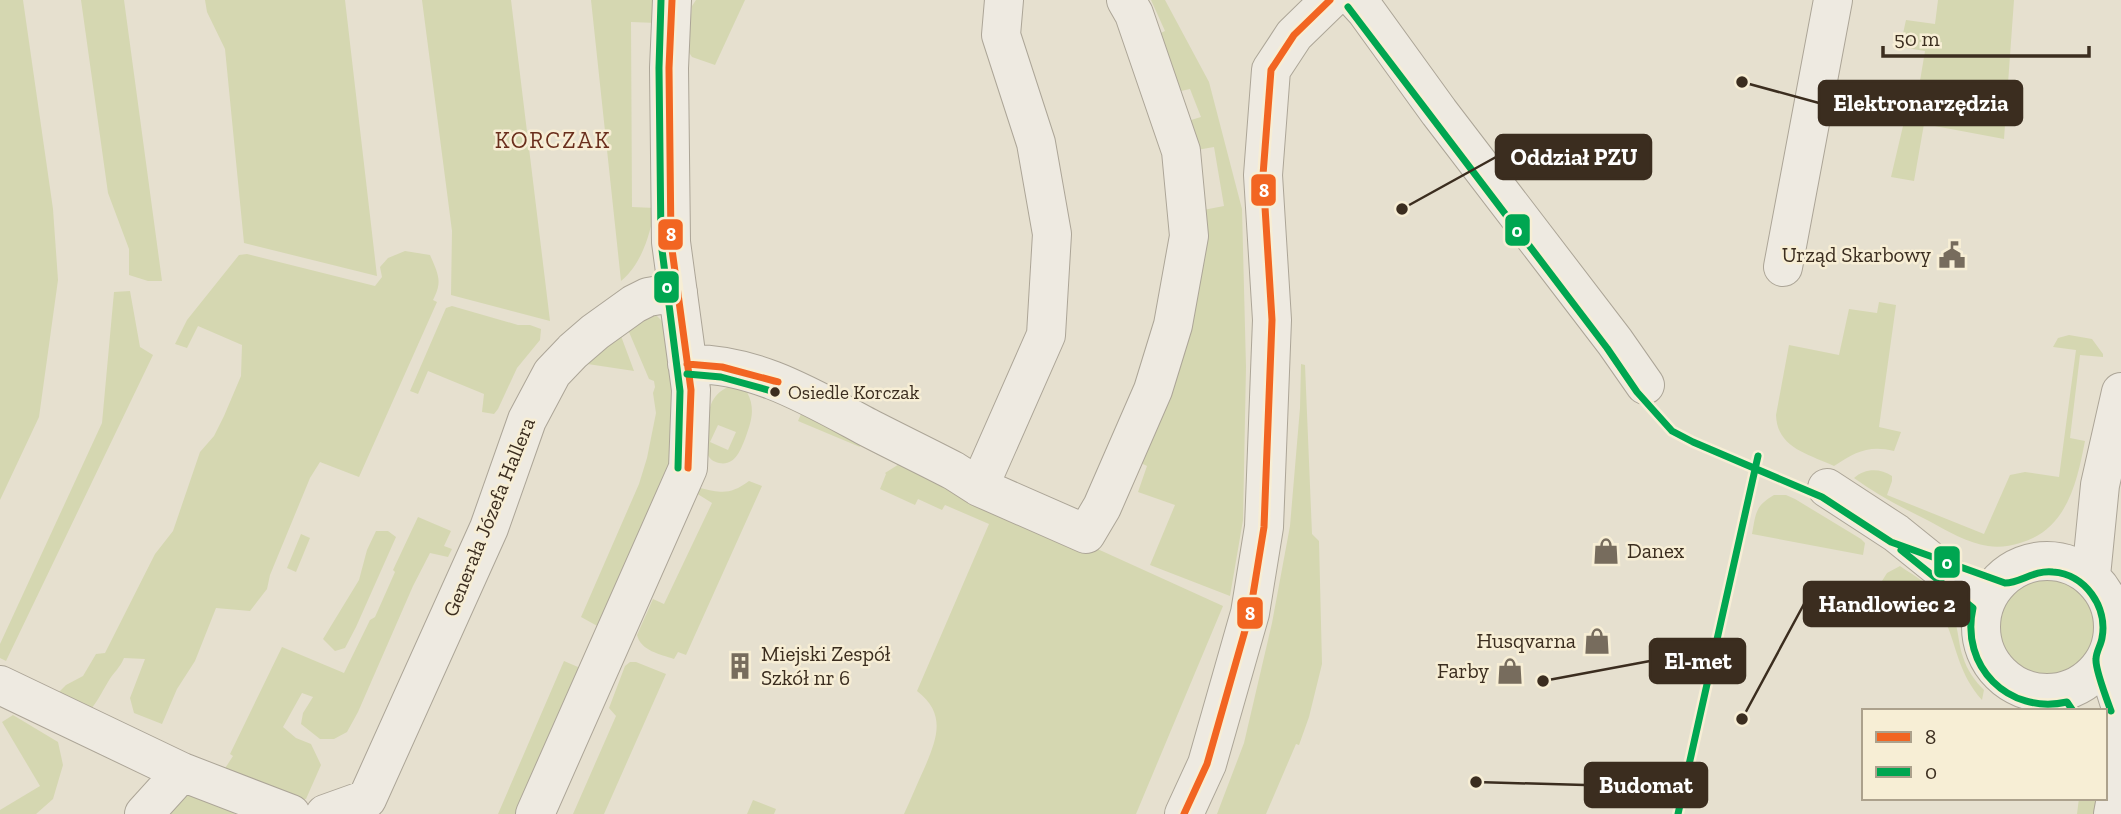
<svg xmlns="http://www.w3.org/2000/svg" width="2121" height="814" viewBox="0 0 2121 814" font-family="'Zilla Slab',serif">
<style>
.green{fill:#d5d7b1;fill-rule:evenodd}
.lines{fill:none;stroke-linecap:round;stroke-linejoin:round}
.minor-casing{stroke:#aca597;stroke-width:40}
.minor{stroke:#eeeae1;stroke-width:38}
.bus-1-casing{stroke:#f7eed5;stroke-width:12}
.bus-2-casing{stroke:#f7eed5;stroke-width:12}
.bus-1{stroke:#f26522;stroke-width:7}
.bus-2{stroke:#00a651;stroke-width:7}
.bus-dot{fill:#3b2d1f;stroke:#f7eed5;stroke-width:2.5}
.labels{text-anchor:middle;stroke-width:5;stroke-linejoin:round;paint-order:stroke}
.bus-label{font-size:19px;fill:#3b2d1f;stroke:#f7eed5;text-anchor:start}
.poi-label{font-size:21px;fill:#3b2d1f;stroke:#f7eed5;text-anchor:end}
.street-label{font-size:21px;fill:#3b2d1f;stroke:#f7eed5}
.neighbourhood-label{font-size:23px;letter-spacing:2px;fill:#6a2e1c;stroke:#f7eed5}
.leader{fill:none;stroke:#3b2d1f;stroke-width:2.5}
.callout-dot{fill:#3b2d1f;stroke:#f7eed5;stroke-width:2.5}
.callout{fill:#3b2d1f;stroke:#3b2d1f;stroke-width:2.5}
.callout-label{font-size:23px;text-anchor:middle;font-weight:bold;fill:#fff}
.line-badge{stroke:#f7eed5;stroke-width:2.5}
.badge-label{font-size:19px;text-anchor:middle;font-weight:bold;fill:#fff}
</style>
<rect width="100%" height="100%" fill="#e6e0cf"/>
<!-- green -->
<path class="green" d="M0,0H23L53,209L58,280L39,417L0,500Z
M81,0H124L162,281H148L129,275V249L108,193Z
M205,0H345L377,276L244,243L225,49L207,12Z
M422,0H511L550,321L451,295L452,231Z
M591,0H657V23L631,22L632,207L655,208C650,234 642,264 621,281Z
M696,0H745L715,65L692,57L688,51L692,6Z
M1151,0H1165L1209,82L1242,209L1246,367L1243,520L1230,596L1150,565L1175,505L1138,492L1147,466L1129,457L1170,401L1174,388L1198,211L1224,206L1214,147L1191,151L1181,123L1201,117L1190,89L1181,91L1145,40L1165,31Z
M1938,0H2014L2004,139L1924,124L1914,181L1891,177L1911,92L1918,93L1925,51L1900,47L1906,20L1935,24Z
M405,251L430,255C438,274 443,281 433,300L437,302L359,477L320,462L310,478L270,575L267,589L250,611L216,608L195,661L177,689L162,724L134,713L130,698L145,659L124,658C120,668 113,673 108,682C99,697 97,703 85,716L56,695L66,685L83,676L96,654L105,653L155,554L173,531L200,452L214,436L224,416L241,376L242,345L198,326L187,348L175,344L187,320L239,255L247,254L375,286L382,277L380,267L388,258Z
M130,291L140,347L153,355L6,661L0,658V644L102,423L114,292Z
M1879,302L1896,305L1879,427L1901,432L1894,451C1868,445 1856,452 1834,466C1808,454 1777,448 1776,415L1789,345L1839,355L1849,309L1877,313Z
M452,306L518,325H530L541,329L540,340L517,368L498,409L494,414L482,412L484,394L428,371L418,394L410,391L446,308Z
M650,314L656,315L663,322L674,384L669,470L601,628L581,617L639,484L647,458L656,413L653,393L655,387L654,381L649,379L629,332V325Z
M2069,335L2092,339L2103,354V357L2080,355L2070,438L2085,441C2077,482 2067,530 2020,543C2010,546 1999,548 1988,546C1968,543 1947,531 1929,521C1903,508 1877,495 1854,478C1865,468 1880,468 1892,476V481L1887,495L1984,534L2010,475L2025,472L2059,477L2076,350L2053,347L2058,338Z
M621,336L634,371L581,363Z
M1301,364L1305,365L1312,534L1319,541L1322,664L1309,717L1299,745L1296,744L1266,814H1217L1244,743L1272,623L1290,526L1300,408Z
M730,386L747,392C756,409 751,422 745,439C740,451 735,466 719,463C714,462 709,459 707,453C705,447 707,438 707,431C708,411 709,395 730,386ZM718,425L736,432L728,450L710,442Z
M801,414L858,439L860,447L798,421Z
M904,461L1223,606L1136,814H904C911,799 917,784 924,769C937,739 947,714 917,691L989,524L945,505L942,510L918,499L915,505L880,489L886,474L885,473Z
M749,481L762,486L686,655L678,652L674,659C660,654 641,651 637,635L653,599L664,604L712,503L696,493L700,488C722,493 730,495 749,481Z
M1774,495H1786L1795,499L1861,539L1865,543L1863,555L1752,534C1756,513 1755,506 1774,495Z
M418,517L451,531L444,546L452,549L448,557L430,553L413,586L358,712L347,732L334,739H320L301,724L303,713L313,697L302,693L283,727L296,738L311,744L321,765L306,799L291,803L222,773L233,756L230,754L282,647L344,673L370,620L375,617L395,572L393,570Z
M376,531H388L396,537L356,627L345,648L335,651L323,639L359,580L367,550Z
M301,534L310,538L296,572L287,568Z
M1900,566C1916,577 1936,588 1947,604C1959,620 1957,640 1963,657C1967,670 1975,681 1984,690L1982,700C1938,650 1969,596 1882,581L1887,573Z
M1997 627a50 50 0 1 1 100 0a50 50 0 1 1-100 0Z
M564,661L585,670L522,814H498Z
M630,662H636L666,674L604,814H573L616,716L609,708L625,666Z
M13,715L58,742L63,765L53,799L36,814H0V810L40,786L2,722Z
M183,789L235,812L234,814H161Z
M2079,798H2096L2094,814H2077Z
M753,800L776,809L774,814H747Z"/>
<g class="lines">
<defs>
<path id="minor" d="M1356,0L1366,11L1439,112L1615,342L1645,385
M1783,267L1833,0
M687,364C753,362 811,397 867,427C896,442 925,456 954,471L979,487L1086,534L1102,507L1153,390L1173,325L1189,236L1181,151L1134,14L1126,0
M979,487L1046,335L1052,234L1036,143L1001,35L1004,0
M1827,488L1896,533L1984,604
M1981 627a66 66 0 1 1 132 0a66 66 0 1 1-132 0Z
M2091,576L2100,485L2121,392
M2106,660L2121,708
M0,685L182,772L291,814
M2105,736L2112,744L2120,778
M144,814L182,772
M325,814L367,799L489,528L527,420L552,373L573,351L595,332L634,304L648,297L678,292
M535,814L688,468L691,390L671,242L669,68L672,0
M1184,814L1207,764L1250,613L1264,527L1272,320L1263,175L1271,70L1294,35L1330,0
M2113,814L2121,771"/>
</defs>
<!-- minor casing -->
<use href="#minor" class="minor-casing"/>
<!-- minor -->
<use href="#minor" class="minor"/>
<defs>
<path id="bus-1" d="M672,0L669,68L671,242L691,390L688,468
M687,364L722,367L778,382
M1184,814L1207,764L1250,613L1264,527L1272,320L1263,175L1271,70L1294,35L1330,0"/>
<path id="bus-2" d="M661,0L659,68L661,242L680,391L678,468
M1348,7L1607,348L1637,392L1672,431L1693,442L1822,497L1891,542L2005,583C2021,583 2033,570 2053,572C2085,574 2108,607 2102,638C2101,645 2096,652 2096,659C2095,669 2107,700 2111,711
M687,374L721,377L775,392
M1901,550L1973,608C1960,666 2008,715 2067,702L2073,711
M1678,814L1758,456"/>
</defs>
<!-- bus-1 casing -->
<use href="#bus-1" class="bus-1-casing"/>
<!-- bus-2 casing -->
<use href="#bus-2" class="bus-2-casing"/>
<!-- bus-1 -->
<use href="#bus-1" class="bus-1"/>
<!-- bus-2 -->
<use href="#bus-2" class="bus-2"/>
</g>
<!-- icons -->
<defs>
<symbol id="civic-bare" viewBox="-9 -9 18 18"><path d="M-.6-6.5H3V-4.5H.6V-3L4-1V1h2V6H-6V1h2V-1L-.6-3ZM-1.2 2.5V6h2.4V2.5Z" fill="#776c5d" stroke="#f7eed5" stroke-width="2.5" paint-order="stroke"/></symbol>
<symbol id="shop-bare" viewBox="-9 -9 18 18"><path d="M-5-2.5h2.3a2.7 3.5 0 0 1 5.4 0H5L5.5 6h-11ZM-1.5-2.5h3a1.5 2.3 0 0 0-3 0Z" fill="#776c5d" stroke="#f7eed5" stroke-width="2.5" paint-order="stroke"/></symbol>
<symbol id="building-bare" viewBox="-9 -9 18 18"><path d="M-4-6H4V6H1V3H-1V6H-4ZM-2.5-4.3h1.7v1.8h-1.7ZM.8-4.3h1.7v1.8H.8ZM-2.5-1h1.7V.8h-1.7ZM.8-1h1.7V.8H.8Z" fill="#776c5d" stroke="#f7eed5" stroke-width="2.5" paint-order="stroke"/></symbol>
</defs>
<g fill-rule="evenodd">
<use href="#civic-bare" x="1933" y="236" width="38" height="38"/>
<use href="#shop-bare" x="1587" y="532" width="38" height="38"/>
<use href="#shop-bare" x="1578" y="622" width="38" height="38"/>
<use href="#building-bare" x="721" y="647" width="38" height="38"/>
<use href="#shop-bare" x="1491" y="652" width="38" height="38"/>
</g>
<!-- markers -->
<circle class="bus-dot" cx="775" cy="392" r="6"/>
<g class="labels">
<!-- bus labels -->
<g class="bus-label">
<text x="788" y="399">Osiedle Korczak</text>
</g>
<!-- poi labels -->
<g class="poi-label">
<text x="1931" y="262">Urząd Skarbowy</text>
<text x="1627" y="558" text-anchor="start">Danex</text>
<text x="1576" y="648">Husqvarna</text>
<text x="761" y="661" text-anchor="start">Miejski Zespół<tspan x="761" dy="24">Szkół nr 6</tspan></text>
<text x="1489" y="678">Farby</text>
</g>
<!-- street labels -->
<g class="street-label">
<text transform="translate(489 517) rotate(-68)" y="7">Generała Józefa Hallera</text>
</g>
<!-- neighbourhood labels -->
<g class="neighbourhood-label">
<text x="553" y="148">KORCZAK</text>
</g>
</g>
<!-- callouts -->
<path class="leader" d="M1742 82L1819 103M1402 209L1496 157M1742 719L1804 604M1543 681L1650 661M1476 782L1585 785"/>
<g class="callout-dot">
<circle cx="1742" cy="82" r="7"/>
<circle cx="1402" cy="209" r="7"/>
<circle cx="1742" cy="719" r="7"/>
<circle cx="1543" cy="681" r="7"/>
<circle cx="1476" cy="782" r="7"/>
</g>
<g class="callout">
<rect x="1819" y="81" width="203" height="44" rx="7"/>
<rect x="1496" y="135" width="155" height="44" rx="7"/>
<rect x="1804" y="582" width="165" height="44" rx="7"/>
<rect x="1650" y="639" width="95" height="44" rx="7"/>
<rect x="1585" y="763" width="122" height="44" rx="7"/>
</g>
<g class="callout-label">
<text x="1921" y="111">Elektronarzędzia</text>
<text x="1574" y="165">Oddział PZU</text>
<text x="1887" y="612">Handlowiec 2</text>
<text x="1698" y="669">El-met</text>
<text x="1646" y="793">Budomat</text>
</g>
<g class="line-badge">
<rect x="1250" y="173" width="27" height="34" rx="7" fill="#f26522"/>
<rect x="1504" y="213" width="27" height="34" rx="7" fill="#00a651"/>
<rect x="657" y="218" width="27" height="33" rx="7" fill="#f26522"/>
<rect x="653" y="270" width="27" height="34" rx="7" fill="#00a651"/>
<rect x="1933" y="545" width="28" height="34" rx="7" fill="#00a651"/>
<rect x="1236" y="596" width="28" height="34" rx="7" fill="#f26522"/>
</g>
<g class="badge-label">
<text x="1264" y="197">8</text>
<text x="1517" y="237">0</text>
<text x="671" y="241">8</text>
<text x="667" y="293">0</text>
<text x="1947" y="569">0</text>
<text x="1250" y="620">8</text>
</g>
<!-- legend -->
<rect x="1862" y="709" width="245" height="91" fill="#f7eed5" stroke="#aca18c" stroke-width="2"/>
<rect x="1876" y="732" width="35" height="10" fill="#f26522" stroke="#aca18c" stroke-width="2"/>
<text x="1925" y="744" font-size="21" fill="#3b2d1f">8</text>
<rect x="1876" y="767" width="35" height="10" fill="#00a651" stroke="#aca18c" stroke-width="2"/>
<text x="1925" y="779" font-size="21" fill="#3b2d1f">0</text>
<!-- scale -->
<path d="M1883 46v10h206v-10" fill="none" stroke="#3b2d1f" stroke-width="3.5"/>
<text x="1894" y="46" font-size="21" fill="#3b2d1f" stroke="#f7eed5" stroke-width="5" paint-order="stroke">50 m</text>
</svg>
